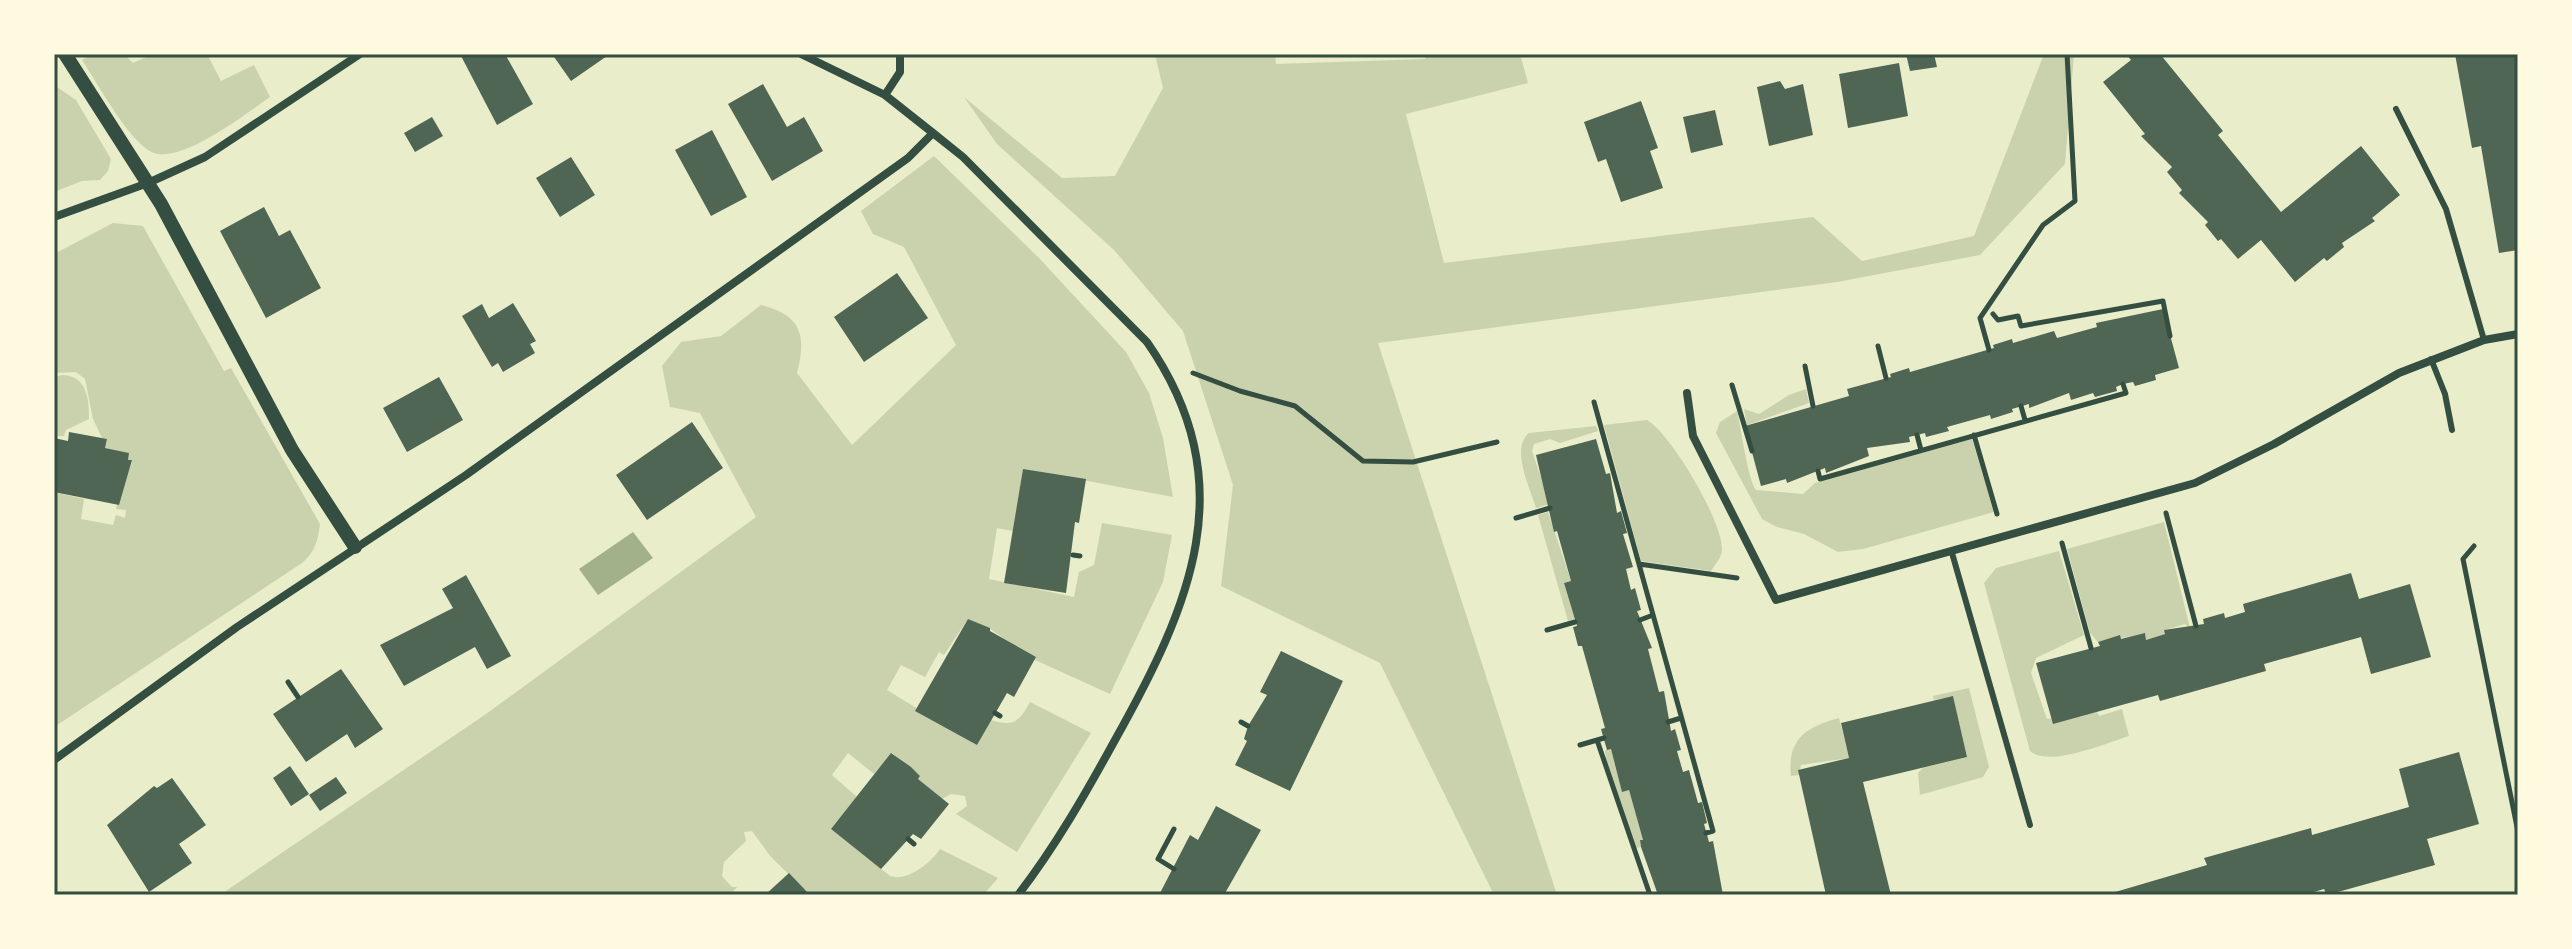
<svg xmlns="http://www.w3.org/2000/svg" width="2572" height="949" viewBox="0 0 2572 949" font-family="'Archivo Narrow',sans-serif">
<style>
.green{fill:#cad2ad}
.water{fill:#a3b18a}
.building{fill:#4f6655}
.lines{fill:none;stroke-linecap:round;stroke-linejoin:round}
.path{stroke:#344e41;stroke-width:5}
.service{stroke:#344e41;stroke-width:6}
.minor{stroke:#344e41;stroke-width:8}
.tertiary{stroke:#344e41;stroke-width:14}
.neatline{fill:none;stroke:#344e41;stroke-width:3}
</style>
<rect width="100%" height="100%" fill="#e9edc9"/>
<!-- green -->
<path class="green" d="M93,54H124L133,63L153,54H207L221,81L254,65L270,97C247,113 183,163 154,153C130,144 97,82 82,60Z
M1155,54H1275L1276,64L1425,59L1427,54H1520L1528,83L1406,114L1444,263L1813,217L1862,261L1974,236L2044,54H2074L2065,164L1980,255L1837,282L1378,343L1557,895H1494L1380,663L1221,586L1233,485L1183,331L1114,250L997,144L964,97L1062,178L1115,176L1163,88Z
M54,85L76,100L111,159L108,171L100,180L82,181L54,192Z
M934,156L1039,258L1126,352L1149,393L1163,438L1173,497L1023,469L1013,531L997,528L989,579L1074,597L1079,572L1094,565L1102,523L1172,535L1163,582L1110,694L1035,660L989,628L968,619L944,655L939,652L925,677L901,665L887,690L977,745L991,720C1014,727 1019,722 1030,702L1091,733L1017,852L956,814L967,806L965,796L951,794L942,799L918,779L920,776L892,753L874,774L848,753L832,775L857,797L831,829L890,876C907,882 931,863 940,849L998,878L983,895H810L771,857L752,831L744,832L746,841L724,862L722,876L732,887H737L730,895H220L486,714L756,517L700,413L670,407L662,366L681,342L721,336L761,305C801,315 807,335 797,373L852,445L956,345L904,247L873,234L861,211Z
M113,223L143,226L224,371L231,368L320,524C318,541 315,552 302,563L54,727V492L84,499L81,519L113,525L116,515L125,518L126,510L116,509L117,505L132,461L128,460V453L105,448L106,439L102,438L93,419L85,379L76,372L54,373V254Z
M61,375C87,375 89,398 89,419L66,430L64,436H54V378Z
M1806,389L1809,403L1747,425L1744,409L1759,414L1789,395Z
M1737,411C1741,428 1748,480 1756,490L1803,494L1815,483L1972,439L1994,512L1863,549L1838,552L1804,534L1777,527L1762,519L1716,433L1720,422Z
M1647,420C1671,434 1722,520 1722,549C1722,558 1715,564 1711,571L1641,561L1604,425Z
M1596,426L1598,431L1560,443L1550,439L1534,444L1532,451L1550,504L1536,508C1530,488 1510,448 1529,433Z
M1548,512L1571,581L1564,583L1575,619L1568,621L1538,515Z
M2164,522L2190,628L2185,624L2165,630V634L2146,640L2145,634L2098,642L2090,633L2067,549Z
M2059,551L2084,635L2036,658L2031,673L2047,719L2097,712L2099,716L2122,709L2129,736C2106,743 2049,768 2030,751L1984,583L1996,568Z
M1969,688L1989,767L1983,777L1920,795L1918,773L1923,768L1967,757L1953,697L1934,700L1933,696Z
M1839,718L1849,758L1801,765L1799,775L1791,776C1787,739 1806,727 1839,718Z
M1611,749L1622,791L1629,790L1643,840L1640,841L1641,847L1636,848L1606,761L1605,750Z"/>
<!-- water -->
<path class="water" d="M633,532L653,558L598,595L579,569Z"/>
<!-- building -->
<path class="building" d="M460,54H505L533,104L497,125Z
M552,54H605L607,56L571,81Z
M1906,54H1934L1937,67L1910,71Z
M2126,54H2160L2223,131L2218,135L2281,212L2361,146L2400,195L2372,218L2375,221L2342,243L2344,247L2327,261L2324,258L2295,282L2261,240L2238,259L2221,239L2218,241L2205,225L2208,222L2179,193L2182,190L2167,172L2172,167L2141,136L2145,134L2103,82L2131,60Z
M2455,54H2518V250L2499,253L2481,146L2472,148Z
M1899,63L1908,116L1848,128L1839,74Z
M1780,81L1785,89L1803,84L1813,135L1769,146L1757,87Z
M763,84L787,127L804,117L823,151L772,181L728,104Z
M1641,101L1658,148L1650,151L1663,188L1621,202L1606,159L1598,162L1584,122Z
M1715,110L1723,145L1691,153L1683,117Z
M432,117L443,136L415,152L404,133Z
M712,130L747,197L711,216L675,150Z
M571,157L595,195L560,217L536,178Z
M264,207L279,236L290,230L321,288L266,318L220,231Z
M897,273L928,318L864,362L834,317Z
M513,303L536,341L530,344L535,353L503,372L498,363L492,367L462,316L482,304L489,318Z
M2163,309L2179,368L2155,375L2156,380L2135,386L2133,382L2123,384L2116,387L2117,391L2095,397L2093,393L2071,400L2069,393L2029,408V404L2012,409L2013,412L1991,419L1990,415L1947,427L1949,431L1926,437L1925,433L1909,437L1910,442L1867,448L1869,456L1826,473L1825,468L1787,483L1786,479L1761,486L1745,426L1849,396L1847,389L1891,377L1890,374L1909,368L1910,372L1994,348L1993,345L2012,339L2013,343L2054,331L2057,338L2097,327L2096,323Z
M439,377L463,420L407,452L383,408Z
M692,422L723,468L647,520L616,475Z
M69,432L107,439L105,448L129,453L128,460H132L119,505L54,492V438L68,441Z
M1596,439L1606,474L1610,473L1617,513L1621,511L1627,533L1623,534L1633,567L1626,569L1631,590L1635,588L1641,610L1637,611L1652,648L1648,649L1659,692L1664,691L1671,731L1675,729L1681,750L1677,751L1683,772L1689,770L1698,803L1702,802L1707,823L1704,824L1709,842L1713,841L1723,895H1658L1641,847L1640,840H1643L1629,790L1622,792L1611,749L1607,750L1601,729L1605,728L1582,646H1578L1573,627L1577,626L1564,583L1571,581L1557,531L1554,532L1536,455Z
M1023,469L1086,479L1079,523L1075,522L1066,593L1004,583Z
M2351,573L2359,599L2410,584L2431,657L2371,674L2361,637L2264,664L2266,671L2160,701L2158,695L2053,724L2036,663L2100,646L2098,642L2120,635L2121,639L2145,633L2146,640L2165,634L2164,630L2204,624L2203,619L2224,613L2225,618L2245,612L2243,604Z
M466,575L511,656L487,669L475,647L404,686L380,645L453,608L442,589Z
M968,619L990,628V631L1036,657L1014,697L1007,693L977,745L915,711Z
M1281,651L1343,681L1290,791L1235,765L1247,741L1244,739L1248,726L1267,695L1260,692Z
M341,669L383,729L355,748L347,734L306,762L273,714Z
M1953,696L1967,757L1863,782L1891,895H1826L1798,770L1849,758L1841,723Z
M2459,752L2479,824L2427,839L2435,865L2327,895L2324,889L2304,895H2105L2207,865L2204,858L2311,828L2312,835L2409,807L2399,769Z
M891,753L911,767L920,776L918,779L949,804L921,839L913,834L881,869L831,829Z
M290,766L309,794L291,806L273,778Z
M336,777L347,793L320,811L309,795Z
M172,778L206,825L179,844L192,863L149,892L107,825L154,786L157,788Z
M1216,806L1261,830L1224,895H1159L1190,835L1198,840Z
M789,873L810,895H765Z"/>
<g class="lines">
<!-- path -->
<path class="path" d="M1993,314L1998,320L2018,316L2021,326L2163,301L2170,336
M1878,346L1886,378
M1989,350L1980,318L2043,225L2075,201L2067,54
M1805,366L1813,406
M1193,373L1240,391L1295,406L1363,461L1413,462L1497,442
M1732,385L1752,451
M1594,402L1713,831L1706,833
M2021,406L2025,420
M1917,435L1921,450
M1974,435L1997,514
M1818,471L1820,479L2126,393L2123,384
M2166,513L2196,626
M1516,518L1550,508
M2062,543L2091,648
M2474,546L2463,559L2518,832
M1073,555L1080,556
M1639,564L1737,578
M1640,620L1653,615
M1547,630L1575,622
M288,682L298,697
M995,713L1000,716
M1241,722L1248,726
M1668,722L1681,718
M1597,740L1650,895
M1580,745L1604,738
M1174,829L1158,859L1174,869
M908,839L914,844"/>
<!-- service -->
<path class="service" d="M2396,109L2446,209L2484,340
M2431,359L2445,394L2452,430
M1952,553L2030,825"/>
<!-- minor -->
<path class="minor" d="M801,54L885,95L933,133L963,157L1147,342C1245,483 1190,606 1115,740C1086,793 1055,847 1018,895
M885,95L900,72V54
M54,217L148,183L205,157L360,54
M1687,393L1693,436L1776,600L2195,483L2274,444L2399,373L2484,340L2518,334
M54,760L237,627L466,475L908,158L933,133"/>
<!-- tertiary -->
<path class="tertiary" d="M65,54L161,204L292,450L355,547"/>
</g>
<!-- border -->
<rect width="2572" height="949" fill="none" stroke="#fefae0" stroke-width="112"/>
<rect x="56" y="56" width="2460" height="837" class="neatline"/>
</svg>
